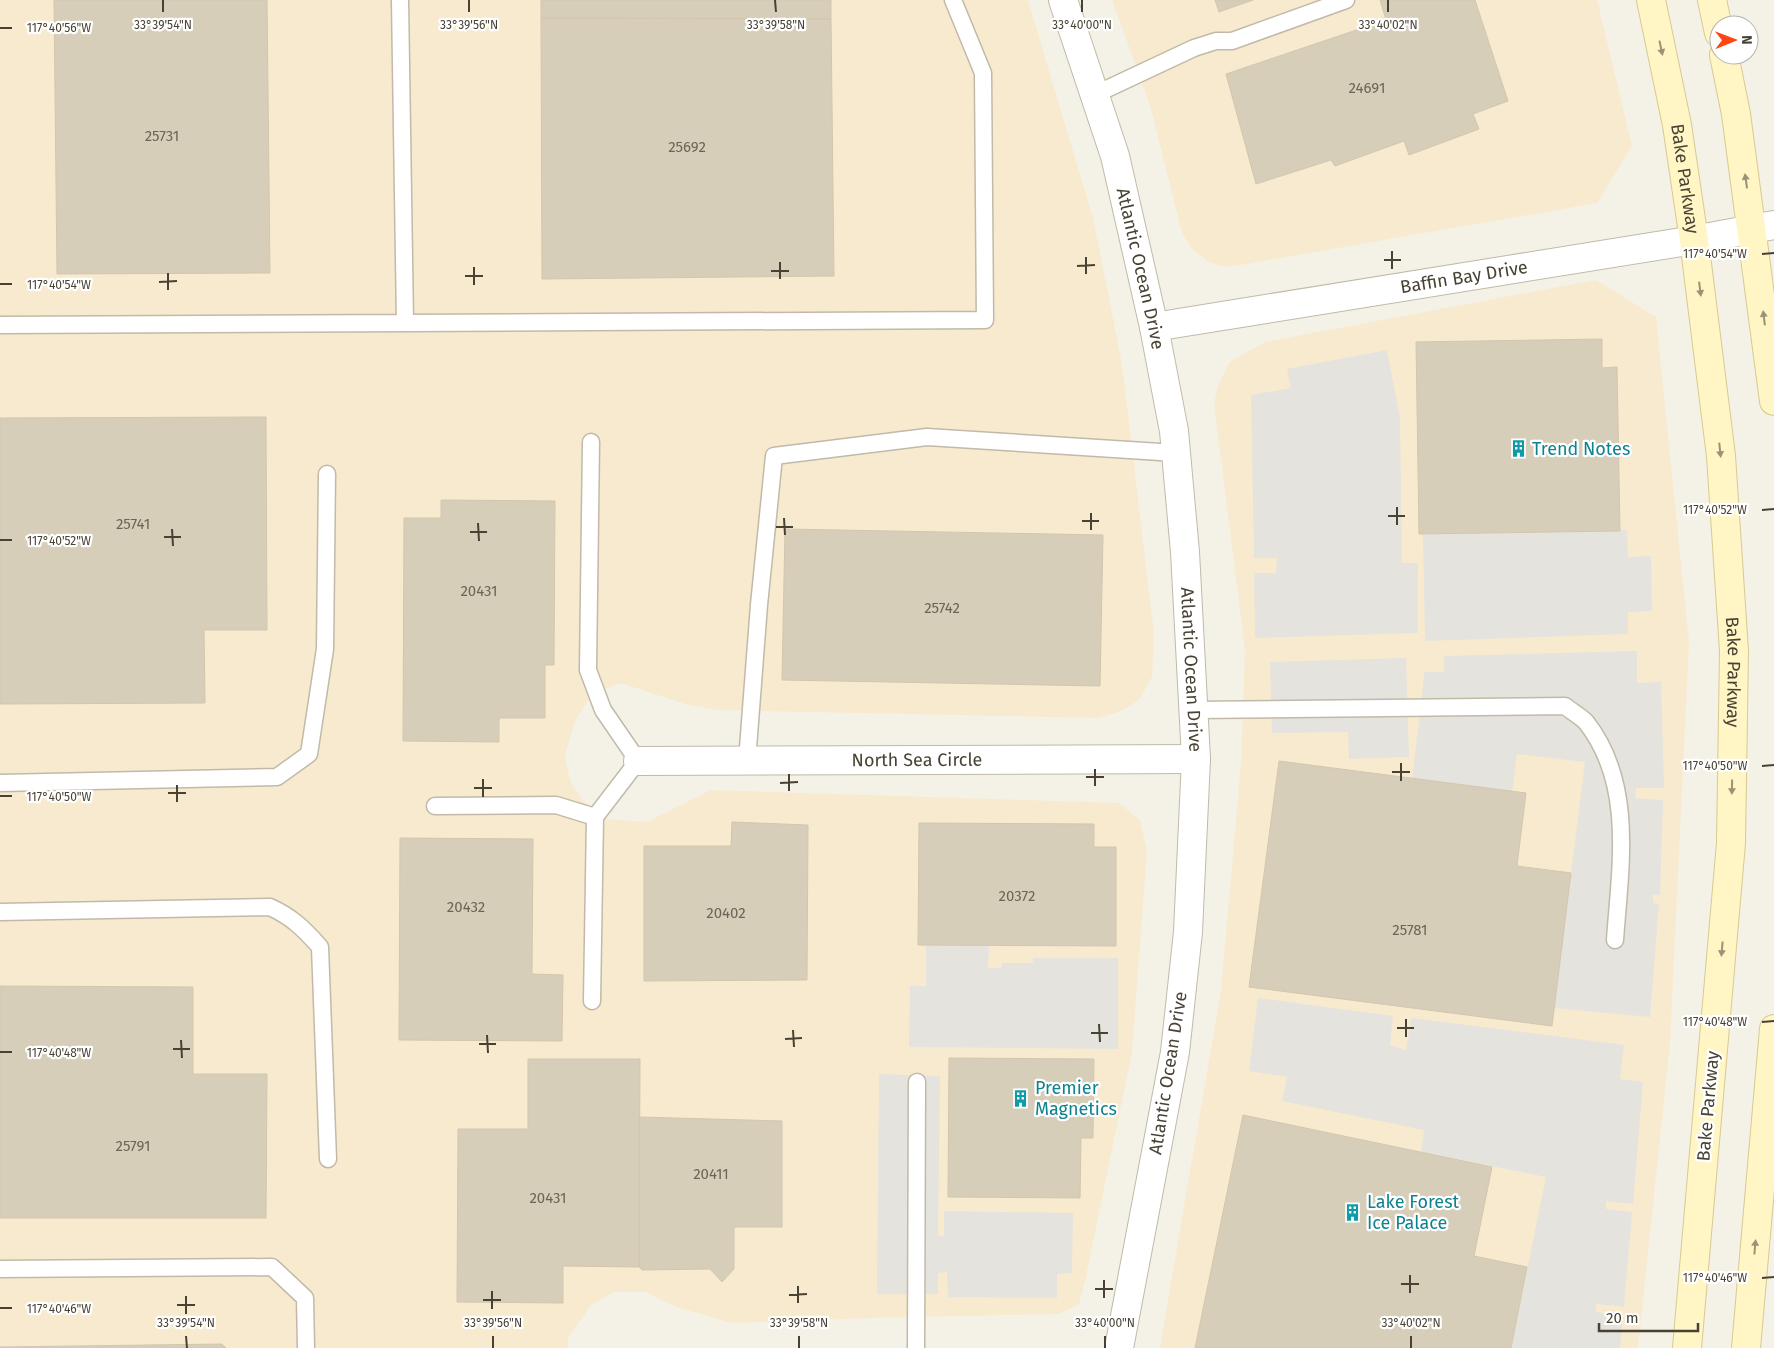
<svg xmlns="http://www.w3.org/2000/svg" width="1774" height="1348" viewBox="0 0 1774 1348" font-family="'Fira Sans',sans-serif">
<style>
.commercial{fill:#f8eacf}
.parking{fill:#e5e3de}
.building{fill:#d7ceba;stroke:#d3c6ad}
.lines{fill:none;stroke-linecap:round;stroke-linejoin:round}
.service-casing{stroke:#c1baa8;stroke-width:19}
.minor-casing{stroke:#c1baa8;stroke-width:30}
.tertiary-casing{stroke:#c1baa8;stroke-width:30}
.secondary-casing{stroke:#d8ca91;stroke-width:30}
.service{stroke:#fff;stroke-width:16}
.minor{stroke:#fff;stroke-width:28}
.tertiary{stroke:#fff;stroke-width:28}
.secondary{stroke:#fff5c5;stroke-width:28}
.oneway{fill:#9a9375}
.ticks{fill:none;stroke:#484234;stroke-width:2}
.labels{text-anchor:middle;stroke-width:4.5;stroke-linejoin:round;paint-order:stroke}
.number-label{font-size:15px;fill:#6c6556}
.street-label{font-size:18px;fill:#484234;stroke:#fff}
.culture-label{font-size:18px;fill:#0d838f;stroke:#fff;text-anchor:start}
.ticks-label{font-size:12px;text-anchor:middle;fill:#484234;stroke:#fff;stroke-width:4.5;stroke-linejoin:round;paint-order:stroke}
</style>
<rect width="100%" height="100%" fill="#f4f1e6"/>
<!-- commercial -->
<path class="commercial" d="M0,0H1028L1093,218L1122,364L1154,634L1152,677L1139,700L1121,711L1098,718L716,710L685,704L621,683L604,689L589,699L575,721L565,755L570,781L583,801L607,819L647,822L711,790L1119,803L1140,820L1147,850L1132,1052L1085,1281L1079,1304L1059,1314L869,1318L732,1323L676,1307L645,1292H613L591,1305L568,1338V1348H0Z
M1112,0H1597L1632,146L1597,203L1229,267L1210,263L1192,249L1182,233L1150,105Z
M1596,280L1656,317L1689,642L1670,1043L1638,1348H1160L1221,990L1241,764L1245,650L1214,404L1218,385L1230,362L1265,342Z"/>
<!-- parking -->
<path class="parking" d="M1387,350L1400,418L1402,563H1418V633L1255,638L1254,573H1276L1277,558H1254L1251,395L1291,388L1287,369Z
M1627,530L1628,557L1651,556L1652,611L1628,612V634L1425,641L1423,534Z
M1637,651V683L1661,682L1664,788H1636L1635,798L1663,800L1660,895H1653V903L1659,904L1650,1017L1554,1008L1585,762L1517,754L1512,792L1412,779L1423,687L1424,672H1444V656Z
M1406,658L1409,757L1349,759L1348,732L1272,733L1270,662Z
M926,945H989L988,968H1001L1002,963H1033V958H1118V1049L909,1047L910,986H926Z
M1258,998L1393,1016L1390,1045L1406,1050L1411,1018L1624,1045L1620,1079L1643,1082L1633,1204L1606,1201V1209L1632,1212L1624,1307L1596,1304V1312L1623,1316L1620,1348H1511L1546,1177L1421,1152L1424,1130L1282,1101L1287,1077L1249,1071Z
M879,1074L940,1076L938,1236H944V1211L1073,1213L1072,1273L1057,1274V1298L948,1297L947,1272L938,1273V1294H877Z"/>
<!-- building -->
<path class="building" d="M54,0H267L270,273L57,274Z
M541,0H831V19L541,18Z
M1215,0H1253L1219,12Z
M1380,0H1475L1508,101L1473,114L1479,129L1409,155L1404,141L1335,166L1331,160L1256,184L1226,74L1386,20Z
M541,18L831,19L834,276L542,279Z
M1602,339V368L1617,367L1620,531L1419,534L1416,342Z
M266,417L267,630H204L205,703L0,704V418Z
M441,500L555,501L554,665H545V718H499V742L403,741L404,518H441Z
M785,529L1103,535L1100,686L782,680Z
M1279,761L1526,793L1517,866L1571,873L1552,1026L1249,987Z
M732,822L808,825L807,980L644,981V846H731Z
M919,823L1094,824V847H1116V946L918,945Z
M400,838L533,839L532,974L563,975L562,1041L399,1040Z
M0,986L193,987V1074H267L266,1218H0Z
M949,1058L1094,1059L1093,1138H1081L1080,1198L948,1197Z
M528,1059H640L639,1267L563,1266V1303L457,1302L458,1129H528Z
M1243,1115L1492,1167L1474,1256L1527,1267L1511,1348H1195Z
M639,1117L782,1121V1227H734V1269L722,1282L710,1269L642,1270L639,1267Z
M222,1344L226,1348H0V1347Z"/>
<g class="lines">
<defs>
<path id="service" d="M400,0L405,323
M1096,94L1194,48L1216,41H1232L1346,0
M0,325L985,320L983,73L953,0
M591,442L588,670L603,710L638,761L595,817L592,1001
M1193,710L1565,706C1571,711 1580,716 1586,722C1635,784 1620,868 1615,940
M747,761L759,605L774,456L927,437L1176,453
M0,783L277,777L309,754L325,649L327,474
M435,806L556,805L595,817
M0,912L270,907C292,917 304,929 320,947L328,1159
M0,1269L272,1267L305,1298L306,1348
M916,1348L917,1082"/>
<g id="minor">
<path d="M1694,240L1774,225"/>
<path id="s1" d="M638,761L1196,759"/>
</g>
<g id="tertiary">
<path id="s2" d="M1063,0L1115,156L1154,327L1174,431L1185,552L1196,759L1188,932L1175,1052L1119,1348"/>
<path id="s3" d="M1154,327L1694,240"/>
</g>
<g id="secondary">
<path id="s4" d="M1651,0L1677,125L1694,240L1721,456L1734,651L1731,843L1687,1348"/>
<path d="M1712,0L1719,33"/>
<path d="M1724,55L1736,114L1774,401"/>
<path d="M1746,1348L1774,1029"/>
</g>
</defs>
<!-- service casing -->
<use href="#service" class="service-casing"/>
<!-- minor casing -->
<use href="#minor" class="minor-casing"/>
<!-- tertiary casing -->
<use href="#tertiary" class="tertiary-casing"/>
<!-- secondary casing -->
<use href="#secondary" class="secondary-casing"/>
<!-- service -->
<use href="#service" class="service"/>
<!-- minor -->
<use href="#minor" class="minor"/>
<!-- tertiary -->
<use href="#tertiary" class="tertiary"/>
<!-- secondary -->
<use href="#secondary" class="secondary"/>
</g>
<!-- one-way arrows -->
<defs><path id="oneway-solid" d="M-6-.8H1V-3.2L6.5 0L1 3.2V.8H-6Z" transform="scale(1.25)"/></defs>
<g class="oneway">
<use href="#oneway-solid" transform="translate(1661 48) rotate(78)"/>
<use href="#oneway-solid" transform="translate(1746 181) rotate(-98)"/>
<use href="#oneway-solid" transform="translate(1700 289) rotate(83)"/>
<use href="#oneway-solid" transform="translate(1764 318) rotate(-97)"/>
<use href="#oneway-solid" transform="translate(1720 450) rotate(84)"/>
<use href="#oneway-solid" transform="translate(1732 787) rotate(91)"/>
<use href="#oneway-solid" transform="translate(1722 949) rotate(95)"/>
<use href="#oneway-solid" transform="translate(1755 1247) rotate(-85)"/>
</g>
<!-- ticks -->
<path class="ticks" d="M163,0V12M469,0V12M775,0L776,12M1082,0V12M1388,0V12M0,28H12M1392,251V269M1762,254L1774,253M1086,257V274M1384,260H1401M780,262V279M1077,266L1095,265M474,267V285M771,271H789M168,273V290M465,276H483M159,282L177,281M0,284H12M1397,507V525M1762,510L1774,509M1091,513V530M1388,516H1405M784,518L785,535M1082,521H1099M478,523L479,541M776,527H793M172,529L173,546M470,532H487M164,537H181M0,540H12M1401,763V781M1762,766L1774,765M1095,769V786M1392,772H1410M789,774V791M1086,777H1104M483,779V797M780,783L798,782M177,785V802M474,788H492M168,793H186M0,796H12M1406,1019V1037M1762,1022L1774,1021M1099,1024L1100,1042M1397,1028H1414M793,1030L794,1047M1091,1033H1108M487,1035L488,1053M785,1039L802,1038M181,1040L182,1058M479,1044H496M173,1049H190M0,1052H12M1410,1275V1293M1762,1278L1774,1277M1104,1280V1298M1401,1284H1419M798,1286V1303M1095,1289H1113M492,1291V1309M789,1295L807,1294M186,1296V1314M483,1300H501M177,1305H195M0,1308H12M186,1336L187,1348M493,1336V1348M799,1336V1348M1105,1336V1348M1411,1336V1348"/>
<!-- icons -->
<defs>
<symbol id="building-bare" viewBox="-9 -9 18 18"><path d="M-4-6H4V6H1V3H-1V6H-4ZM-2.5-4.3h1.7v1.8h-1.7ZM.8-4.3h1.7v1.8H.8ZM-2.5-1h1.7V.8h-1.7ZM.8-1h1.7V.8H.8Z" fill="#0f9aa8" stroke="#fff" stroke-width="2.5" paint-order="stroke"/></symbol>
</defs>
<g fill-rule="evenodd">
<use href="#building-bare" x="1506" y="436" width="25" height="25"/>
<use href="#building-bare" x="1008" y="1086" width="25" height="25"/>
<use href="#building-bare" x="1340" y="1200" width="25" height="25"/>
</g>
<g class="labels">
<!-- number labels -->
<g class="number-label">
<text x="1367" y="93">24691</text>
<text x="162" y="141">25731</text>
<text x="687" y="152">25692</text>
<text x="133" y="529">25741</text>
<text x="479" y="596">20431</text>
<text x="942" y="613">25742</text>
<text x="1017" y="901">20372</text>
<text x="466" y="912">20432</text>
<text x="726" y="918">20402</text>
<text x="1410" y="935">25781</text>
<text x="133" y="1151">25791</text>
<text x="711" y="1179">20411</text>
<text x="548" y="1203">20431</text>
</g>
<!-- street labels -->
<g class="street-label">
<text dy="6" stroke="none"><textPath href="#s4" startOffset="182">Bake Parkway</textPath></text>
<text dy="6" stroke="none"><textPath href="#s2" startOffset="280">Atlantic Ocean Drive</textPath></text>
<text dy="6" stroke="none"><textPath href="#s3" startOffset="314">Baffin Bay Drive</textPath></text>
<text dy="6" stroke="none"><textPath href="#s2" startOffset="685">Atlantic Ocean Drive</textPath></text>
<text dy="6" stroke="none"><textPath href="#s4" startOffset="678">Bake Parkway</textPath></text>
<text dy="6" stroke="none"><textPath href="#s1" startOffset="279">North Sea Circle</textPath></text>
<text transform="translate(1168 1073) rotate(-81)" y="6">Atlantic Ocean Drive</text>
<text transform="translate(1708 1106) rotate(-85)" y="6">Bake Parkway</text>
</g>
<!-- culture labels -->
<g class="culture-label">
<text x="1532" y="455">Trend Notes</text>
<text x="1035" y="1094">Premier<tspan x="1035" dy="21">Magnetics</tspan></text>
<text x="1367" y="1208">Lake Forest<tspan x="1367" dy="21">Ice Palace</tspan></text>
</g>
</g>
<g class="ticks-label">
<text x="163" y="29">33°39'54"N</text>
<text x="469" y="29">33°39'56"N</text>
<text x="776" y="29">33°39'58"N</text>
<text x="1082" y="29">33°40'00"N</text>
<text x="1388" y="29">33°40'02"N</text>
<text x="59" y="32">117°40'56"W</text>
<text x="1715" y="258">117°40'54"W</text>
<text x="59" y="289">117°40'54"W</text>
<text x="1715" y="514">117°40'52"W</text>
<text x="59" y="545">117°40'52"W</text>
<text x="1715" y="770">117°40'50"W</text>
<text x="59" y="801">117°40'50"W</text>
<text x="1715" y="1026">117°40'48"W</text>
<text x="59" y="1057">117°40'48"W</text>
<text x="1715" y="1282">117°40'46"W</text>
<text x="59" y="1313">117°40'46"W</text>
<text x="186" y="1327">33°39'54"N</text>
<text x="493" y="1327">33°39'56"N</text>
<text x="799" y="1327">33°39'58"N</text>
<text x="1105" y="1327">33°40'00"N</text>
<text x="1411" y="1327">33°40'02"N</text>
</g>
<!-- north arrow -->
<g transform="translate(1734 40) rotate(89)"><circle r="24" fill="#ffffff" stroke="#b6b3ae"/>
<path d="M0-4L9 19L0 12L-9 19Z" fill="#ff4512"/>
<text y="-8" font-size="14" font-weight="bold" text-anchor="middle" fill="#484234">N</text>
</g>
<!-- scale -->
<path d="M1599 1323v8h99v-8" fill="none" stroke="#484234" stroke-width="2.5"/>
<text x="1606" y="1323" font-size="15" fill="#484234" stroke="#ffffff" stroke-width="4" paint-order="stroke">20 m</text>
</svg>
